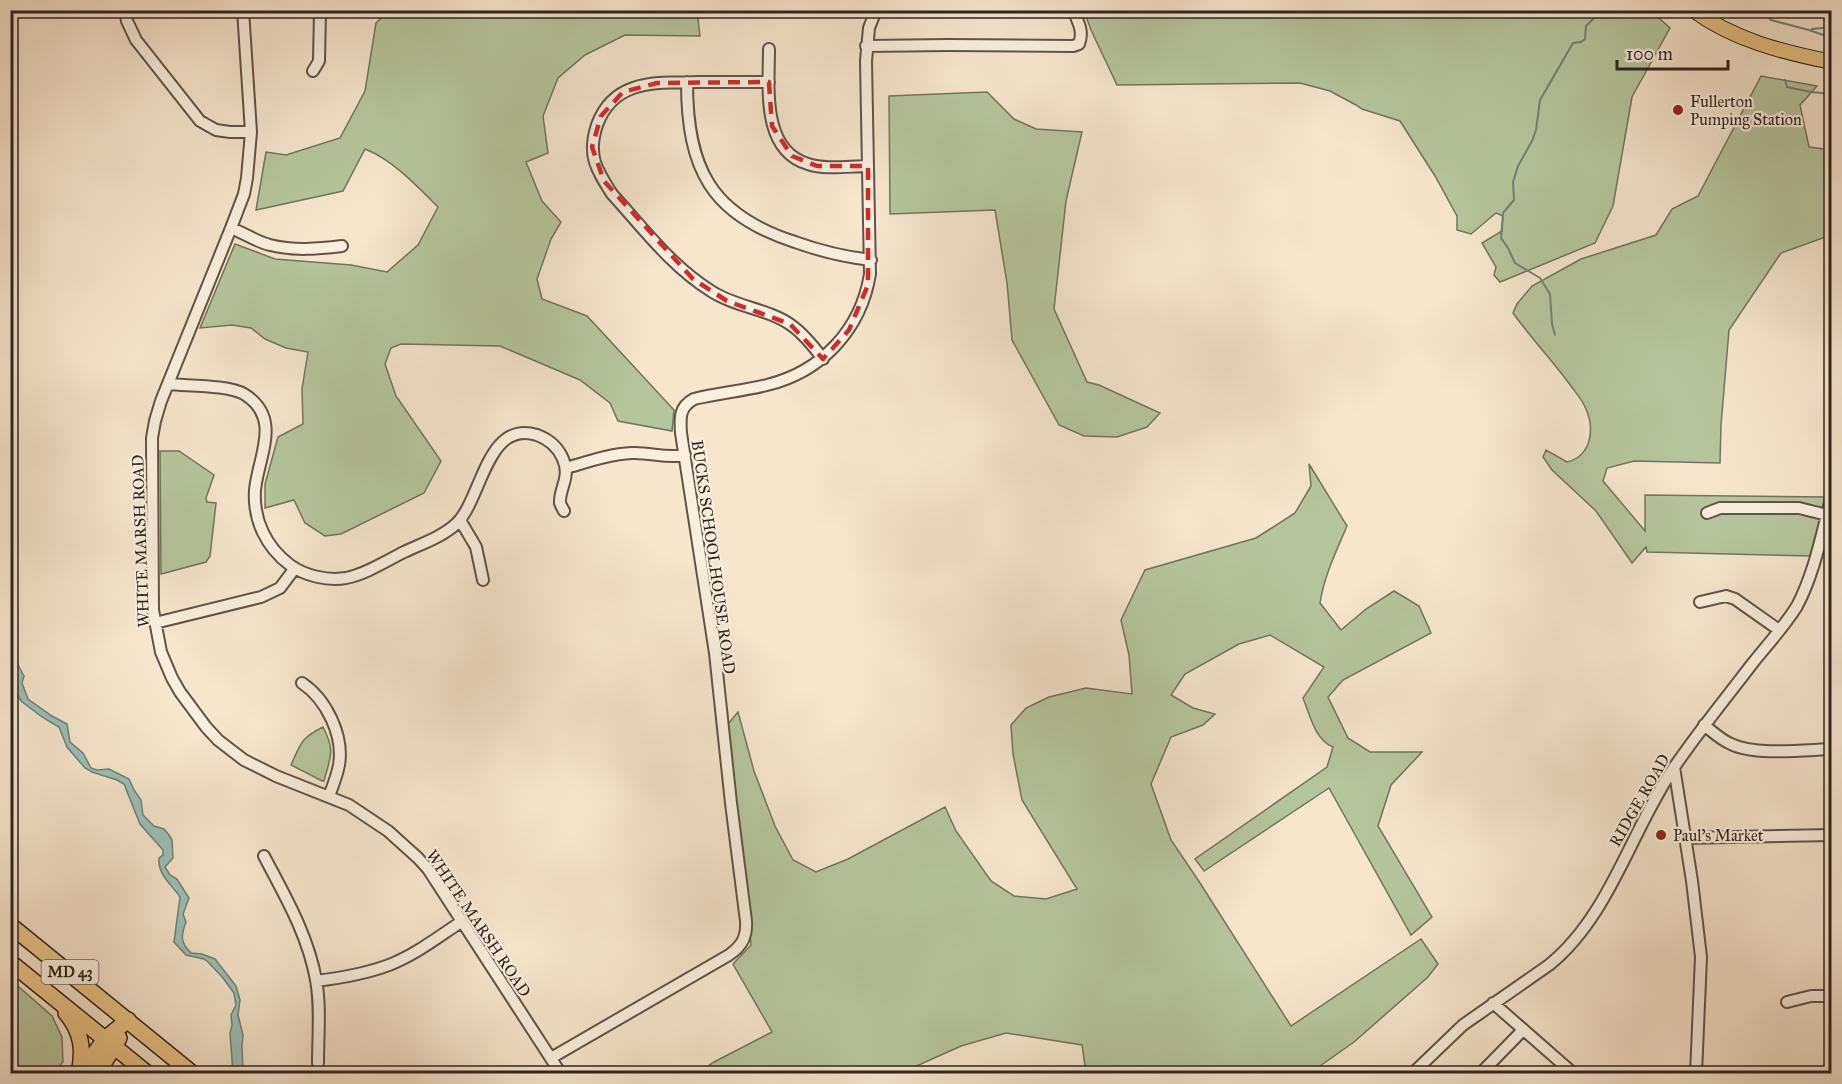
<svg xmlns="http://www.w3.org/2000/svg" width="1842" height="1084" viewBox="0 0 1842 1084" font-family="'IM FELL Great Primer',serif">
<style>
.green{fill:#b6c69c;stroke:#72755c;stroke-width:1.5}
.water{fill:#9cc0b8;stroke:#70827a;stroke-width:1.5}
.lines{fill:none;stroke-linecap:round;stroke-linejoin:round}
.stream{stroke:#70827a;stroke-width:2}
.minor-casing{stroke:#605448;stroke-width:14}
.major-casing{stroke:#2e241c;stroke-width:16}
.highway-casing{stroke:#2e241c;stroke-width:18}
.minor{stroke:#f8efde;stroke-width:10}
.major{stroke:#eac386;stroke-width:14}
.highway{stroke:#eac386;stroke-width:15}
.marked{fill:none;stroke:#d62828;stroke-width:4.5;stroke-dasharray:12 8;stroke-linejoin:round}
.poi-dot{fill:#8f2418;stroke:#f8efde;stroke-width:2}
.labels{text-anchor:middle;stroke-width:4.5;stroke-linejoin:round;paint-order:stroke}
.shield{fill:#f8efde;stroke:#6b6156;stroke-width:1.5}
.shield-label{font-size:15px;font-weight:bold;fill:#2e241c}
.poi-label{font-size:16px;fill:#2e241c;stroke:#f8efde;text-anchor:start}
.street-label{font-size:16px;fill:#2e241c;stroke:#f8efde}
</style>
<rect width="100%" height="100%" fill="#f5e6cc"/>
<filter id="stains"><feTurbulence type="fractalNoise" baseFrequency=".00333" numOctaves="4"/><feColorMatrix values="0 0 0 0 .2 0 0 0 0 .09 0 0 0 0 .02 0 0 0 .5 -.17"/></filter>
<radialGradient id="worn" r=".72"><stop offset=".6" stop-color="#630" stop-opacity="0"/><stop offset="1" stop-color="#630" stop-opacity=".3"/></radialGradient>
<!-- green -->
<path class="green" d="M389,11H697L700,36L625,35L585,55L558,78L543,116L548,153L526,162L542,201L561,222L551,239L537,279L542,299L587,316L674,410L672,431L618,421L610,403L580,380L500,346L401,344L391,348L385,364L396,396L441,461L424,493L341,534L325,536L305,523L294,500L265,508V484L278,437L303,424L302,389L308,352L286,348L265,339L251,328L232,325L200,328L235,244L275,259L351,265L387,272L418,245L438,207C417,186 393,160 365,149L343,191L256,210L266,152L286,155L340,138L365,91L376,23Z
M1651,11L1670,28L1632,97L1613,206L1595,243L1500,282L1494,275L1496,267L1482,243L1502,231L1503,216L1496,213L1471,234L1457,230V216L1435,176L1400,121L1362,109L1356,105L1330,91L1300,83L1117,85L1091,30L1084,11Z
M1761,76L1817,86L1800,105L1809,147L1831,150V235L1781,253L1729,330L1721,425L1720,463L1634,461L1607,468L1603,481L1645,531V495L1827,497L1810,556L1647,552L1646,547L1632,563L1596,511L1552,470L1543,457L1546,450L1567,462C1591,456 1595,430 1586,409C1583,401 1576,393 1571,386C1552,360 1531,338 1513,313L1517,304L1532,286L1581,259L1656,235L1672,209L1698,196Z
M987,92L1014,119L1036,129L1082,132L1066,201L1054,309L1087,382L1099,385L1160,413L1147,427L1117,437L1084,436L1059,425L1012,340L1007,283L995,210L890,214L889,96Z
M160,451H179L214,475L206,498L207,502L216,503L210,556L206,562L161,574Z
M1309,464L1347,526C1336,552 1324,576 1320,603L1341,630L1366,609L1394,591L1419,606L1431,633L1343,680L1328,697L1348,738L1370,752H1422L1391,785L1378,826L1432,917L1411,935L1329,788L1204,871L1195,859L1327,767L1333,747C1315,740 1310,715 1303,698L1324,667L1270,635L1239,644L1185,674L1171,695L1193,708L1215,714L1203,725L1171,737L1151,784L1171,840L1200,883L1291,1026L1421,939L1438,964L1428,977L1354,1042L1310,1073H1086L1082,1045L1006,1033L961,1046L901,1073L697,1074L714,1062L772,1032L733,964L751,945L744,868L728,724L738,712L754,771L775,826L793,860L816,872L848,859L945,807L956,831L991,881L1014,896L1046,899L1077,889L1022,800L1013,754L1011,725L1026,708L1049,697L1086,688L1132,694L1129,655L1121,620L1145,570L1256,538L1295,513L1311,486Z
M323,727C336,752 330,757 324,781H322L291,765C301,743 301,738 323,727Z
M11,980L52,1016L62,1037L63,1062L53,1073H11Z"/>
<!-- water -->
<path class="water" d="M10,629L13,635L18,665L24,676L22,683L28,699L52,716L67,724L70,742L83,753L91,768L97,770L109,769L129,779L134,790L141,800L143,815L154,826L164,829L169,835L172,840L173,858L165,867L170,875L177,879L189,898L183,914L186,922C181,935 180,943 191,953L202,954L215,959L236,986L240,1000L238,1015L243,1035L242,1046L243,1073H233L230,1033L232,1025L231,1015L236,1005L234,993L223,978L208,962L204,959L186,955L174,942L180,897C172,885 157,874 159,858L163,855V850L140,824L124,784L117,780L92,772L85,768L67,747L59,727L42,717L21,701L16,691L11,662Z"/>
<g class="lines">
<!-- stream -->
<path class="stream" d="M1759,10L1771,20L1809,30L1832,38
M1812,29L1832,27
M1785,80L1787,87L1811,92L1832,94
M1555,335L1552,324L1550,294L1540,278L1515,263L1508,248L1501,238L1503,213L1514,200L1513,182L1518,166L1532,141L1536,130L1540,100L1573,43L1581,42L1585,39L1586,26L1595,17V10"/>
<defs>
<path id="minor" d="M125,10L127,21L136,40L200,121L216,130L230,132H251
M243,10L251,132L247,178L244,194L231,228L161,401L155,421L152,438L153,610L161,652L172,678L180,692L206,727L218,740L244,760L276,776L349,805L388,831L418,858L428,869L561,1074
M866,46L949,45L1073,46L1079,44C1084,31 1078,22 1073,10
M769,49C769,87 761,150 808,164C826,170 849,166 868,166
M313,71L319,61L320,10
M687,82C687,169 711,215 795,242C820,251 845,257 871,260
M769,82C746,82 723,82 699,82C658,83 614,78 597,125C587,155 596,169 612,194C643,228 671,266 711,291C735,307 769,309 791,325C804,334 814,347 823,359
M231,228C244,233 257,242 270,245C294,251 318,249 342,246
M168,384C188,386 229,385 244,394C283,418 258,457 255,490C253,520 266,547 290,565C305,576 328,581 346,578C366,574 386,561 404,552C421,544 442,537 456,524C482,500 486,419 537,435C548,439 558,447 563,459C571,478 559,488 560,503C561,506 563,509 564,511
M566,468C587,462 609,454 632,453C650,452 667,459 685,455
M1707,513L1720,508H1799L1827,515
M460,520L476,547L483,580
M1700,602L1726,596L1735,599L1779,630
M155,623L261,597L280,588L295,568
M302,683C326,699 344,735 339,765C337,775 333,786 329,796
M1704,725C1713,732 1721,740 1731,744C1755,756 1804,750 1832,749
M1674,767L1692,881L1701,957L1696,1074
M1685,838L1832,835
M264,856C285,896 308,935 316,980C321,1007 318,1035 318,1063
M316,981C341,978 365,974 389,965C415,955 438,937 461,922
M1787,1002L1811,996H1832
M1493,1003L1574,1074
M551,1058L729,955C742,946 747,937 746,921L731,803L715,653L681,433C680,418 679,407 694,399C718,393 743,391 767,385C821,372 861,330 870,274L866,61L869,28L876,10
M1412,1074L1463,1025L1549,965C1610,916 1631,830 1675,766C1699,731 1726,698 1752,664C1767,645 1784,627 1797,606C1815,572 1822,532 1832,495
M1480,1074L1523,1030"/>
<path id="major" d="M1693,10C1734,40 1782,52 1832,62"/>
<path id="highway" d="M10,925L193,1074
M10,962L148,1074
M66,1013C82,1032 84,1050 79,1074
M82,1071L105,1039L128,1020
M97,1074L119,1038"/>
</defs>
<!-- minor casing -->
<use href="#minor" class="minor-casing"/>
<!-- major casing -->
<use href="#major" class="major-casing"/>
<!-- highway casing -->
<use href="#highway" class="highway-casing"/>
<!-- minor -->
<use href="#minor" class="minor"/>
<!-- major -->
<use href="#major" class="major"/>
<!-- highway -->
<use href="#highway" class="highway"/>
</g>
<!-- marked area -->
<path class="marked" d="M769,82L772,126L792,156L817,166H868V285L849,330L823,359L790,324L727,301L693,279L604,181L592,147L601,116L623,92L657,83Z"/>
<!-- markers -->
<g class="poi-dot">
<circle cx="1678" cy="110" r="6"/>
<circle cx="1661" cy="835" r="6"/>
</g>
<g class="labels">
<!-- shield labels -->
<rect class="shield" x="41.5" y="960" width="57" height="24" rx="4.5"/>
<g class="shield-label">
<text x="70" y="977">MD 43</text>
</g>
<!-- poi labels -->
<g class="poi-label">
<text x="1690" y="107">Fullerton<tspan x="1690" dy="18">Pumping Station</tspan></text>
<text x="1673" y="841">Paul’s Market</text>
</g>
<!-- street labels -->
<g class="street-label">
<text transform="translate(140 541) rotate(-92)" y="6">WHITE MARSH ROAD</text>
<text transform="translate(714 557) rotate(82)" y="6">BUCKS SCHOOLHOUSE ROAD</text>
<text transform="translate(1639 800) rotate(-60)" y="6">RIDGE ROAD</text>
<text transform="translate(479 923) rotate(56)" y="6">WHITE MARSH ROAD</text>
</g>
</g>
<!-- margin -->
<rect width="1842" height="1084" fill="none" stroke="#f5e6cc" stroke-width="36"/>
<rect x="12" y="12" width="1818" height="1060" fill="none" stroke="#2e241c" stroke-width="3"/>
<rect x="18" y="18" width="1806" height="1048" fill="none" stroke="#2e241c" stroke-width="1.5"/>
<!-- scale -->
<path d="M1617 60v9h111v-9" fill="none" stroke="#2e241c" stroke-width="3"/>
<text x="1626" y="60" font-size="18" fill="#2e241c" stroke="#f8efde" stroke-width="4.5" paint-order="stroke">100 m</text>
<rect width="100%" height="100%" filter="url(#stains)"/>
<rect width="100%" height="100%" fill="url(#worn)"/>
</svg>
